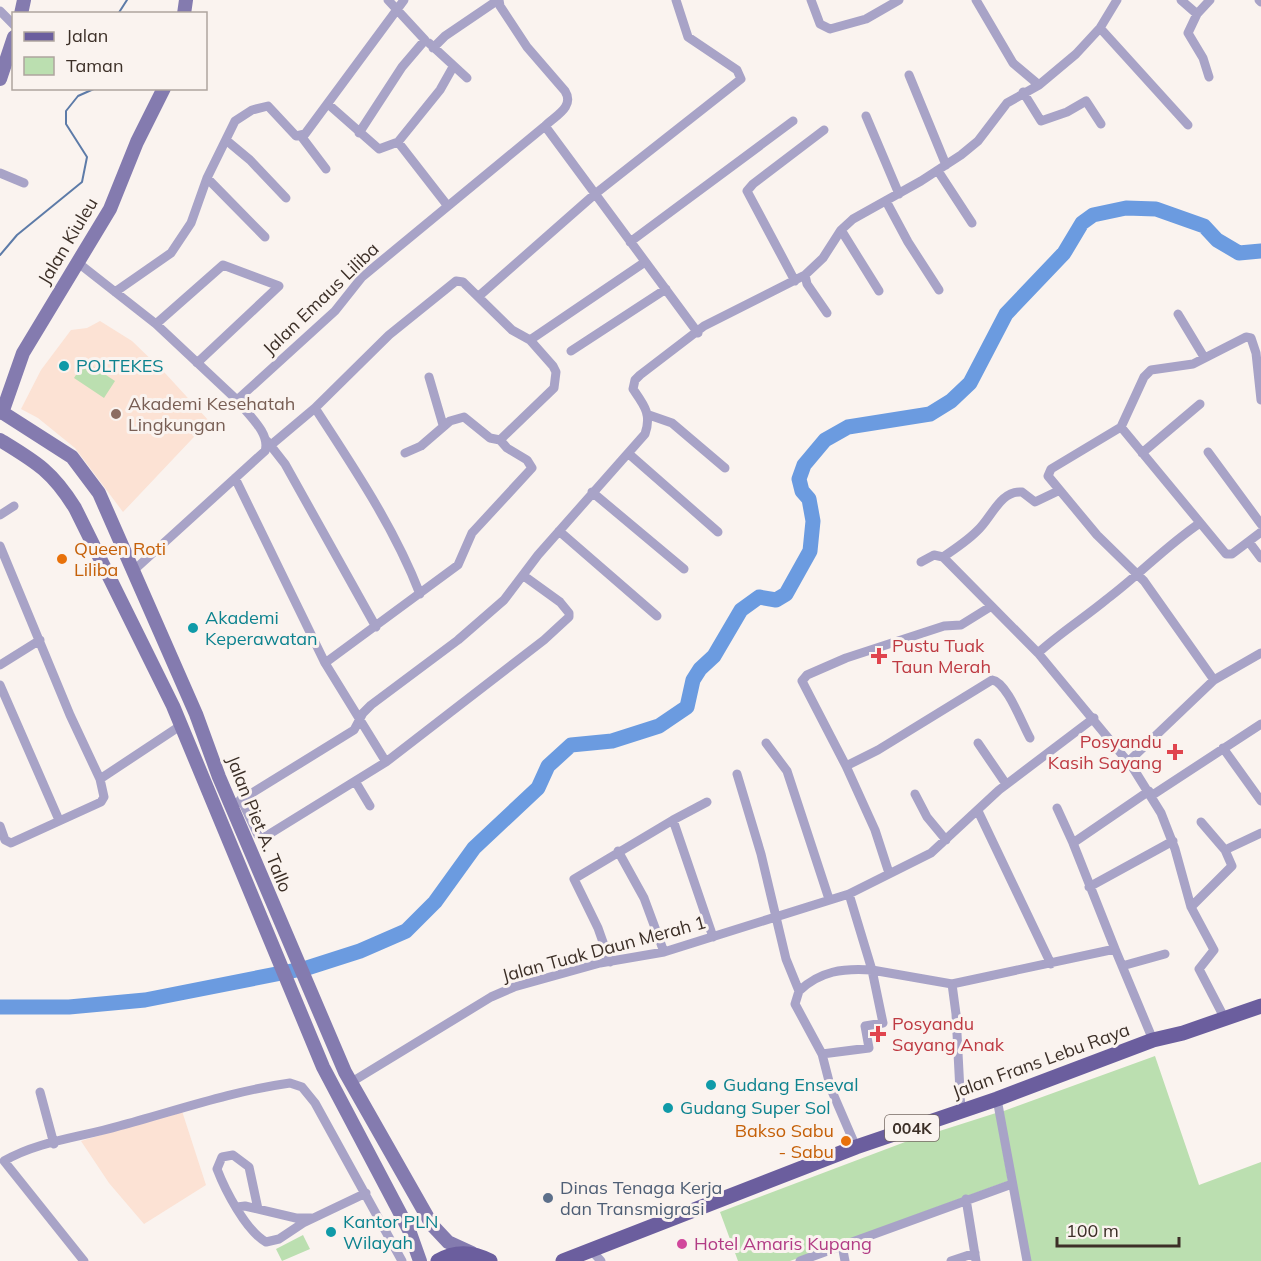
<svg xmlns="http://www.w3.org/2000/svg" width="1261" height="1261" viewBox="0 0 1261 1261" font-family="Mulish,sans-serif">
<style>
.built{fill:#fce2d4}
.green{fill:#bbdfb0}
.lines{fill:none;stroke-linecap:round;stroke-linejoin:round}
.stream{stroke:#5d7ba8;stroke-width:2}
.river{stroke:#6b9be0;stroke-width:15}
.street{stroke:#a8a3c7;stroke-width:9}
.secondary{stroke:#847baf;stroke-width:14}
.primary{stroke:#6b5e9e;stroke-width:15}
.culture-dot{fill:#0f9aa8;stroke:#faf3ef;stroke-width:2}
.education-dot{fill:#8d6e63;stroke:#faf3ef;stroke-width:2}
.food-dot{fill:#e8710a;stroke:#faf3ef;stroke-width:2}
.health-dot{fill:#e0444e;stroke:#faf3ef;stroke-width:2}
.service-dot{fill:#5c6f8a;stroke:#faf3ef;stroke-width:2}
.hotel-dot{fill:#d1479c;stroke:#faf3ef;stroke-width:2}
.labels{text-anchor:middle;stroke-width:6;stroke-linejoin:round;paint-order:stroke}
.shield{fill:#faf3ef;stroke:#756a63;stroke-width:1.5}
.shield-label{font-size:16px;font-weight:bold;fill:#3c2f27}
.street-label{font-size:18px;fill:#3c2f27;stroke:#faf3ef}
.culture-label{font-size:18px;fill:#0d838f;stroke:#faf3ef;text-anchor:start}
.education-label{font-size:18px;fill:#785e54;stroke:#faf3ef;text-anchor:start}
.food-label{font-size:18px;fill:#c56008;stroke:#faf3ef;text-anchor:start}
.health-label{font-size:18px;fill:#be3a42;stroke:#faf3ef;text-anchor:start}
.service-label{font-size:18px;fill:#4e5e75;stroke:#faf3ef;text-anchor:start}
.hotel-label{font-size:18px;fill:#b23c85;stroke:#faf3ef;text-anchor:start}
</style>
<rect width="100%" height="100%" fill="#faf3ef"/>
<!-- built -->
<path class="built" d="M100,321L132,341L164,372L209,421L123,512L75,448L38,418L21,409L41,370L71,330L87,328Z
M182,1111L206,1185L144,1224L109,1183L81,1141Z"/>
<!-- green -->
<path class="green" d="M85,361L115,381L104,398L74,378Z
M1155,1056L1199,1185L1261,1162V1261H1029L1001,1112Z
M996,1113L1008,1181L790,1261H738L720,1212L905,1142Z
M303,1235L310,1249L282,1261L276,1249Z"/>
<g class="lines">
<!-- stream -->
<path class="stream" d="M118,14L127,0
M0,255L17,235L82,182L87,157L66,124V111L78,96L96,88"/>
<!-- river -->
<path class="river" d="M0,1007H69L145,1000L307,968L360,951L406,931L435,902L474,848L538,788L548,766L571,745L612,741L659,726L687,707L693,680L700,669L714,656L741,610L759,597L776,600L786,594L810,551L813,521L809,499L802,491L799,479L804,465L825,440L848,427L930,414L951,401L970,383L1006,314L1064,253L1082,223L1093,215L1126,208L1156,209L1204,226L1217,240L1239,253L1261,251"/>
<!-- street -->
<path class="street" d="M811,0L820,24L830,29L866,19L899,0
M976,0L1013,63L1039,85
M1181,0L1197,14L1210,0
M1259,0L1261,2
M0,11L14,25
M1197,14L1188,33L1203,58L1209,77
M1100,28L1188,125
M429,43L467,78
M433,48L445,36L498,0
M909,75L946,165
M1023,92L1041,121L1067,112L1086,101L1101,124
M328,104L379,149L398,142
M866,116L899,194
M545,126L698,333
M359,133L402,67L425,40L388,0
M301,136L326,169
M226,140L250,160L286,198
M938,171L972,223
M0,173L24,183
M207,178L265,237
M886,201L908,242L939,290
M447,205L398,142L440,90L453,67
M841,230L879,291
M630,242L793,121
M77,262L156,324L237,400
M805,275L807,284L827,313
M795,281L747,191L753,184L824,130
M115,292L171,253L191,223L207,178L235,121L252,110L268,106L296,136L305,134L404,0
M479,296L595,194L741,79L737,70L688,37L676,0
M1178,314L1204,357
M156,324L223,265L279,286L197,363
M571,351L666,289
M429,377L443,425
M1261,400L1256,353L1251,338L1246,337L1193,364L1151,370L1144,377L1121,427L1226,554H1232L1261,532
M315,408C354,468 394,527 420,594
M649,415L672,423L725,468
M1121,427L1051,469L1048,476L1097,535L1144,581L1214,680
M500,440L554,388L556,372L553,366L530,340
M267,441L285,464L376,627
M271,445L315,408L389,335L456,281L463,282L512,330L530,340L645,262
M1208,452L1261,524
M1142,453L1200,404
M629,454L718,532
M235,478L325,663L386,762
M1058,491L1035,502L1022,492C1000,490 991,519 977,531C967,541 955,549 943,557L1038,653L1133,768L1161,813L1175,849L1191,907L1214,950L1199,969L1225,1019
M592,492L684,569
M0,515L14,506
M559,531L657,616
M1249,542L1261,558
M0,546L70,715L100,779L104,797L101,802L11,843L5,840L0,826
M921,562L934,555L943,557
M133,571L265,451C271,433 247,414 237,400L335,311L362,277L545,126C555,116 575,107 565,91L527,47L500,6L499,0
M1038,653C1060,633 1084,618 1107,599C1139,575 1166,546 1200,523
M325,663L458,565L472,533L532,468L527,460L507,448L500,440L490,438L464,417L450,421L421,446L405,453
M0,665L40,640
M0,685L59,820
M766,743L787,771L829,899
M978,743L1006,784
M1223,748L1261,801
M1128,762L1214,680L1261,653
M846,766L878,750L992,680C1007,682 1022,724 1030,738
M737,774L761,854L786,959L799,991L795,1004L822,1054L831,1089L856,1147
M100,779L180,726
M355,781L370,806
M915,794L927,817L946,840
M1151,796L1261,724
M241,799L258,835L263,838L386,762L544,640L569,617V613L560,602L524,576
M231,806L354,730L363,713L371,705L458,640L504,600L538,555L645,434C652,414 644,405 633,389L635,380L640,375L704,326L805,275L823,258L841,230L853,219L921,181L961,155L978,141L1007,103L1039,85L1076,54L1100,28L1117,0
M1057,808L1073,843
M978,811L1051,964
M673,820L707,802
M1225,850L1261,833
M618,851L644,898L664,952
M889,873L875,830L846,766L802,681L807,675L846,658L944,626L961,625L990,607
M1089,887L1173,841
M849,894L872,970L952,984L956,1014L961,1111
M1191,907L1232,866L1225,850L1201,822
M1115,949L1073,843L1149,791
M610,962L598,928L574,879L673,820L713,937
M1122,966L1165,954
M952,984L1115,949L1153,1040
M799,991C820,971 843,968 872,970L883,1023L865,1026L869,1048L822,1054
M350,1083L491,997L514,987L600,963L664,952L699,941L849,894L931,853L999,790L1094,718
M40,1092L54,1144
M997,1099L1027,1261
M966,1199L976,1261
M237,1207L245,1206L296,1218H311
M258,1209L249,1167L233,1155L222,1157L217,1169C225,1190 246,1231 266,1242L279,1239L303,1223L366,1193
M842,1245L845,1261
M592,1251L601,1261
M84,1261L4,1161C38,1141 82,1137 119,1126C175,1111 232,1091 290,1083L302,1087L315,1103L402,1261
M800,1261L1012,1184
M951,1261L975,1253"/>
<!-- secondary -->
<path class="secondary" d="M21,14L24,0
M184,14L186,0
M0,79L14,37
M0,411L72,457L99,493L196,714L219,777L345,1072L432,1225L448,1242L472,1253
M2,413L23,353L110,209L137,142L164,88
M0,440C36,462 52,471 75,508L173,706L323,1067L409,1230L420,1261"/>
<!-- primary -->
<path class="primary" d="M438,1261C455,1251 473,1252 490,1261
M563,1261L856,1147L997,1099L1153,1040L1183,1033L1261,1006"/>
</g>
<!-- markers -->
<g class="culture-dot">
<circle cx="64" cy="366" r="6"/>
<circle cx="193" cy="628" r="6"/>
<circle cx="711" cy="1085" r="6"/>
<circle cx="668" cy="1108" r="6"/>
<circle cx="331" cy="1232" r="6"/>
</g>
<circle class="education-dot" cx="116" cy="414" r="6"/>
<g class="food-dot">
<circle cx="62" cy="559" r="6"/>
<circle cx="846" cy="1141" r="6"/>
</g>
<g class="health-dot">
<path d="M876 647h6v6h6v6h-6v6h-6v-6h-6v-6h6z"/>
<path d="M1172 743h6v6h6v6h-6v6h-6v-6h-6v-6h6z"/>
<path d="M875 1025h6v6h6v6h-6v6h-6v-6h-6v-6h6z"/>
</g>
<circle class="service-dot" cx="548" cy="1198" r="6"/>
<circle class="hotel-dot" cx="682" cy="1244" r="6"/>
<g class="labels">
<!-- shield labels -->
<rect class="shield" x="885" y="1115" width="54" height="26" rx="4.5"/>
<g class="shield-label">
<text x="912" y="1134">004K</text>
</g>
<!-- street labels -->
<g class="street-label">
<text transform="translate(68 241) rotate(-59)" y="6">Jalan Kiuleu</text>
<text transform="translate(321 299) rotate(-44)" y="6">Jalan Emaus Liliba</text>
<text transform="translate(259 824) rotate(68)" y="6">Jalan Piet A. Tallo</text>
<text transform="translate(604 949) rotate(-15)" y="6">Jalan Tuak Daun Merah 1</text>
<text transform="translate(1041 1061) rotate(-20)" y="6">Jalan Frans Lebu Raya</text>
</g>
<!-- culture labels -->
<g class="culture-label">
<text x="76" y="372">POLTEKES</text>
<text x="205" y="624">Akademi<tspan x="205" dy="21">Keperawatan</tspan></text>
<text x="723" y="1091">Gudang Enseval</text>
<text x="680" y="1114">Gudang Super Sol</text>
<text x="343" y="1228">Kantor PLN<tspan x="343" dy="21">Wilayah</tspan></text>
</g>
<!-- education labels -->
<g class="education-label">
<text x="128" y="410">Akademi Kesehatah<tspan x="128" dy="21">Lingkungan</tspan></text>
</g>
<!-- food labels -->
<g class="food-label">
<text x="74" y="555">Queen Roti<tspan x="74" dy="21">Liliba</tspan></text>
<text x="834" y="1137" text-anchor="end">Bakso Sabu<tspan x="834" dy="21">- Sabu</tspan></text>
</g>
<!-- health labels -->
<g class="health-label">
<text x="892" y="652">Pustu Tuak<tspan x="892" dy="21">Taun Merah</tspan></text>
<text x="1162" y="748" text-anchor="end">Posyandu<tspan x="1162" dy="21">Kasih Sayang</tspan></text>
<text x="892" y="1030">Posyandu<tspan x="892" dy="21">Sayang Anak</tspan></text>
</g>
<!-- service labels -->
<g class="service-label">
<text x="560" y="1194">Dinas Tenaga Kerja<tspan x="560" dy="21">dan Transmigrasi</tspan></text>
</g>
<!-- hotel labels -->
<g class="hotel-label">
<text x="694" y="1250">Hotel Amaris Kupang</text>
</g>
</g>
<!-- legend -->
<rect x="12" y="12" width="195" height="78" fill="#faf3ef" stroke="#aea59f" stroke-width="1.5"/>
<rect x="24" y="32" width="30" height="9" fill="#6b5e9e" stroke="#aea59f" stroke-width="1.5"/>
<text x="66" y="42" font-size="18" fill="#3c2f27">Jalan</text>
<rect x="24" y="57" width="30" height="18" fill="#bbdfb0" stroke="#aea59f" stroke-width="1.5"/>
<text x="66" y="72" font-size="18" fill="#3c2f27">Taman</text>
<!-- scale -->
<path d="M1057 1237v9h122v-9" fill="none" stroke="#3c2f27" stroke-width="3"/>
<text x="1066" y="1237" font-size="18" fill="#3c2f27" stroke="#faf3ef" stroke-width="4.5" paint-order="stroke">100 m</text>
</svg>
